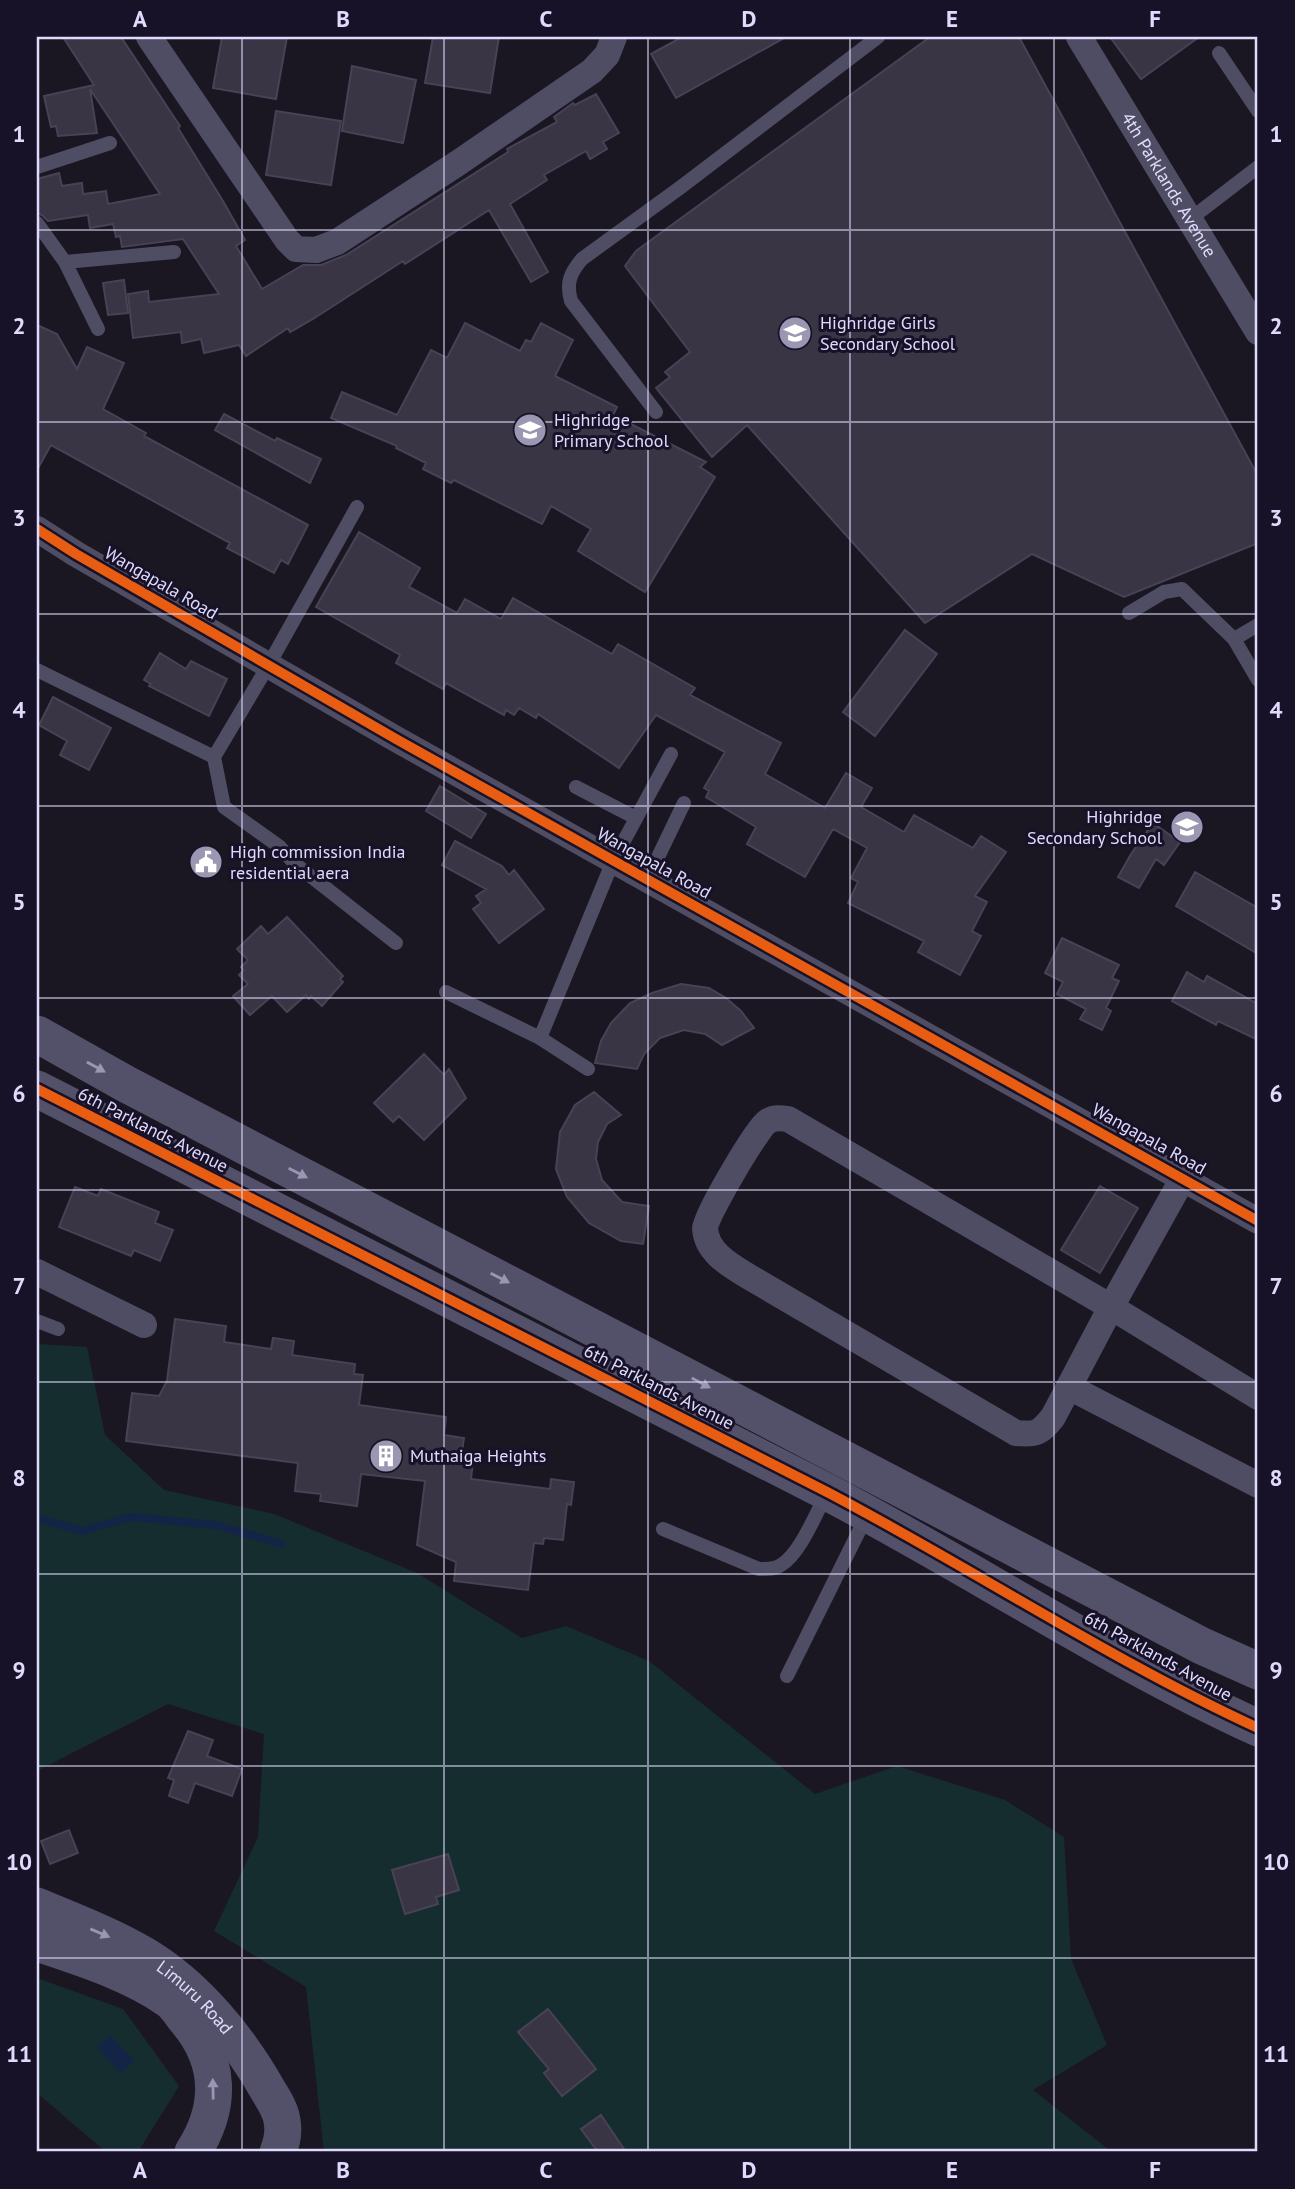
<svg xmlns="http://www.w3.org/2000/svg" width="1295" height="2189" viewBox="0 0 1295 2189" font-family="'PT Sans',sans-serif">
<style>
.green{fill:#162d2f}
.water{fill:#132447}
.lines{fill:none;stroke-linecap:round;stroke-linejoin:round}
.stream{stroke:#132447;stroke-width:8}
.building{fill:#393544;stroke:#474256;stroke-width:2}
.lane{stroke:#4f4d63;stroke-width:14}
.street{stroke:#4f4d63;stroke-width:26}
.secondary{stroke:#535069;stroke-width:37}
.cycleway-casing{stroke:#171228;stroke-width:15}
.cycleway{stroke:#e95d12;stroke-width:10}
.oneway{fill:#9a96b3}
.grid{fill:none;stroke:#e0dbfd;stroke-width:2;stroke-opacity:0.55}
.labels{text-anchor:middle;stroke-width:6;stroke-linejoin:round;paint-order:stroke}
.street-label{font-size:18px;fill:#e0dbfd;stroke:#171228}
.poi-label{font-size:18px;fill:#e0dbfd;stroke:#171228;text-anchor:start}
.neatline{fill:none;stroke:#e0dbfd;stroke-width:2.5}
.grid-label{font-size:23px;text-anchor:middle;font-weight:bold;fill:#e0dbfd}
</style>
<rect width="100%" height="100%" fill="#1a1723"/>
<!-- green -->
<path class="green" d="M37,1344L87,1347L105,1435L164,1490L274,1514L417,1573L522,1638L566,1626L649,1661L815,1794L897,1766L1005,1800L1064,1837L1071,1959L1107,2045L1033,2090L1112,2152H324L306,1987L214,1931L258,1837L264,1734L168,1704L37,1771Z
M37,1978L123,2009L179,2086L138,2152H106L37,2093Z"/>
<!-- water -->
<path class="water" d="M110,2035L134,2061L120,2073L97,2047Z"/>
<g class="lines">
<!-- stream -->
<path class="stream" d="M37,1518L83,1531L130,1517L216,1525L282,1544"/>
</g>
<!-- building -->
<path class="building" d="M63,37H121L180,126L178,128L223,201L245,240L236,246L262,289L303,265H321L346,255L508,152L507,149L557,122L554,117L573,103L575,105L596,94L619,133L603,142L607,149L590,159L586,151L544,175L547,180L510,204L548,272L531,282L489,210L405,264L403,261L313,319L290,332L288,328L246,356L239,345L204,353L201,339L182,343L181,332L133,338L128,294L148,291L149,302L219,294L183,239L122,247L120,236L116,237L113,224L90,228L88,215L48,221L42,215L37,213V179L59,173L62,186L82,183L83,194L106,191L108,204L160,194L90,89L97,133L58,136L56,126L51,127L44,96L94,85Z
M222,37H287L276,99L213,88Z
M433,37H499L490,93L425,83Z
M682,37H786L676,98L651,54Z
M930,37H1019L1258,476V543L1124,597L1032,554L925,623L747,425L712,457L656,388L670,377L665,372L690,352L625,266L636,251Z
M1110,37H1199L1141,79Z
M352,66L416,80L403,143L342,131Z
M276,111L341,121L331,185L266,175Z
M124,280L128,313L108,315L103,283Z
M465,323L520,351L526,340L531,342L541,323L573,340L555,376L617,407L613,415L706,462L700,467L715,477L645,592L578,551L591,529L551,506L542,524L454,480L451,483L423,469L426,463L396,448L397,446L331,418L342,392L397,415L431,350L447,358Z
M37,325L57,334L77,369L87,347L124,363L103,409L146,433L144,436L308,525L288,564L281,560L274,573L227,548L230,543L51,445L37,470Z
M224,414L275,441L277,438L321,459L310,483L215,430Z
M359,532L420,568L409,587L457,613L465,599L501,619L513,598L612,654L618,644L695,688L690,695L781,743L765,774L825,808L846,773L872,788L861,807L904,832L914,815L973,848L981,836L1006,852L975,896L987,902L972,931L981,936L960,975L918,952L924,941L848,903L858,882L851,878L867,848L833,829L805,877L747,844L756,827L706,797L709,791L704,788L725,752L656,715L619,768L538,714L536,718L519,708L514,715L506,710L504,715L446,683L443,689L396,663L400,655L316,607Z
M905,630L937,654L875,736L843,712Z
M160,653L186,669L191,661L227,679L209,716L149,686L151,684L144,680Z
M53,697L111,728L89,770L60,755L67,741L39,725Z
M440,786L486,814L471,838L426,811Z
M1153,823L1180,842L1164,865L1156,859L1139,888L1118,877L1131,854Z
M455,841L502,866L509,875L514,870L544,909L499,943L473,909L481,903L476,896L486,889L442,865Z
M1195,872L1258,908V954L1176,906Z
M287,917L343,976L340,979L343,982L322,1006L311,996L309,999L306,995L287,1012L272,996L250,1015L233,996L248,984L239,975L244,970L241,967L248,960L237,949L261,926L268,934Z
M1062,938L1119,965L1112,978L1119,981L1106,1008L1111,1011L1102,1030L1080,1019L1086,1009L1057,994L1063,982L1045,973Z
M1187,972L1204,982L1207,976L1258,1004V1040L1218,1021L1216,1025L1172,1001Z
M681,984L709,988L726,998L741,1011L754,1028L722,1045L705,1034L684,1030L660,1038L644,1054L637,1069L595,1063L601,1041L611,1023L630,1003L652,993Z
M424,1054L444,1075L449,1069L466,1098L424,1140L399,1116L393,1122L374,1103Z
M594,1092L621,1115L607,1124L598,1142L596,1159L602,1180L622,1202L649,1206L643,1244L621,1241L589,1223L567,1197L556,1169L560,1132L575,1105Z
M1100,1186L1138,1208L1100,1273L1061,1250Z
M75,1187L98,1196L101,1189L159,1212L155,1223L173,1230L160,1261L134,1250L131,1256L59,1227Z
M175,1319L226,1326L224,1342L271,1349L273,1338L294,1341L292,1355L355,1364L354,1374L363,1375L359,1405L446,1417L444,1435L464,1438L462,1451L474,1453L471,1479L550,1489L551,1479L574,1482L571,1505L567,1504L563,1540L544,1538L543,1544L534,1543L528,1590L454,1581L456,1562L417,1545L425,1481L361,1474L357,1506L320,1501L321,1494L295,1491L298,1463L126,1441L132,1393L159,1396L167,1381Z
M188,1731L213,1740L207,1756L242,1769L232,1796L195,1783L188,1803L169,1796L174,1780L168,1778Z
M69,1830L78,1853L50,1864L41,1841Z
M448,1854L459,1890L436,1897L438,1904L405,1914L392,1870Z
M548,2009L596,2069L562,2096L544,2073L549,2069L518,2032Z
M601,2115L626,2152H598L581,2129Z"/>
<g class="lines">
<!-- lane -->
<path class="lane" d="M1219,53L1258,111
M37,167L110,143
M1189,220L1258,167
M37,223L65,262L98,329
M65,262L174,252
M656,412L571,301C566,283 570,273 582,259L681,187L878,37
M357,507L268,666L214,757L224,807L280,847L294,863L396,943
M1129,613L1164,592L1182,589L1234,639L1258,625
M1234,639L1258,680
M37,670L214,757
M576,787L636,818
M647,880L684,803
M446,992L540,1038L613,861L671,754
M540,1038L588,1069
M37,1321L58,1329
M663,1529L759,1569C767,1569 774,1570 781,1565C800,1554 816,1513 827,1493
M787,1676L867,1515"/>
<!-- street -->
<g class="street">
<path d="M149,37L287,240L296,249L316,250L337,242L458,163L592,71L607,55L614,37"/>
<path id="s1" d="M1079,37L1258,332"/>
<path d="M37,529L76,554L396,739L1258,1221"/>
<path d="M1183,1178L1111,1307L1053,1417C1040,1433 1037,1435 1016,1433L746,1275C728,1264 706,1251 705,1228C704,1219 757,1128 767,1122C773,1117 781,1118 788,1119L1111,1307L1258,1397"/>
<path d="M37,1272L144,1325"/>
<path d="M1069,1387L1258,1485"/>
</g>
<!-- secondary -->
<g class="secondary">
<path d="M37,1034L126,1084L1202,1646L1258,1671"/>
<path d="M37,1089L827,1492C972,1568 1110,1660 1258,1728"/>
<path id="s2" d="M37,1906C73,1921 110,1935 144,1955C196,1986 240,2040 269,2092C274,2100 281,2111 282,2121C284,2131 282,2142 278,2152"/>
<path d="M37,1943C82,1958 130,1973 169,2000C176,2005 181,2014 186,2020C221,2061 222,2107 193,2152"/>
</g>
<defs>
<path id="cycleway" d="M37,529L76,554L396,739L1258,1221
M37,1089L827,1492C972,1568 1110,1660 1258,1728"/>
</defs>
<!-- cycleway casing -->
<use href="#cycleway" class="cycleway-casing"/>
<!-- cycleway -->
<use href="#cycleway" class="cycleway"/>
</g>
<!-- one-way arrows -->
<defs><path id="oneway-solid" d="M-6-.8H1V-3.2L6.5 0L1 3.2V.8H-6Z" transform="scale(1.75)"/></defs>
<g class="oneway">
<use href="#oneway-solid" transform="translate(96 1067) rotate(29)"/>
<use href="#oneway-solid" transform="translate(298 1173) rotate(27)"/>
<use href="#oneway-solid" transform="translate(500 1278) rotate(27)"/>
<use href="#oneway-solid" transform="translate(701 1383) rotate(28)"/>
<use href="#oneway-solid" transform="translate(100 1933) rotate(23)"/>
<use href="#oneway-solid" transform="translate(213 2089) rotate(-91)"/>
</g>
<!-- grid -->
<path class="grid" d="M242,37V2152M444,37V2152M648,37V2152M850,37V2152M1054,37V2152M37,230H1258M37,422H1258M37,614H1258M37,806H1258M37,998H1258M37,1190H1258M37,1382H1258M37,1574H1258M37,1766H1258M37,1958H1258"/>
<!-- icons -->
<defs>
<symbol id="school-disc" viewBox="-11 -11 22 22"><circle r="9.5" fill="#9b96b1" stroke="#171228"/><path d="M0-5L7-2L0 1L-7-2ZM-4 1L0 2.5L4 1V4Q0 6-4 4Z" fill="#fff"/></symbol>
<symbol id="civic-disc" viewBox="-11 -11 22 22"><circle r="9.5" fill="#9b96b1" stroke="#171228"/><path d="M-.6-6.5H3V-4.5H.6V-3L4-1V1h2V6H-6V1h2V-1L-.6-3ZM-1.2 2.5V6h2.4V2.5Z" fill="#fff"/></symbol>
<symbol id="building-disc" viewBox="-11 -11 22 22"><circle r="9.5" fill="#9b96b1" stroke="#171228"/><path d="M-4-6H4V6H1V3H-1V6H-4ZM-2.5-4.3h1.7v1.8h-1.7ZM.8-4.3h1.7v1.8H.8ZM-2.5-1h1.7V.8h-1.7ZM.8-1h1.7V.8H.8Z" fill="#fff"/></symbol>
</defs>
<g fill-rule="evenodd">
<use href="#school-disc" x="776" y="314" width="38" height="38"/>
<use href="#school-disc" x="511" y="411" width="38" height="38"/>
<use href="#school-disc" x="1168" y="808" width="38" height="38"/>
<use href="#civic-disc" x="187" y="843" width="38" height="38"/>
<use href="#building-disc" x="367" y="1437" width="38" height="38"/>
</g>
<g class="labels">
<!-- street labels -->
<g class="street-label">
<text dy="6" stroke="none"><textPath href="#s1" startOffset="173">4th Parklands Avenue</textPath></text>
<text transform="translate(161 583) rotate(30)" y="6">Wangapala Road</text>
<text transform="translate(654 863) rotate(29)" y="6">Wangapala Road</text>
<text transform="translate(153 1130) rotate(27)" y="6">6th Parklands Avenue</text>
<text transform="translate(1149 1139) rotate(29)" y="6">Wangapala Road</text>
<text transform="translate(659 1387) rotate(27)" y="6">6th Parklands Avenue</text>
<text transform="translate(1158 1656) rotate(29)" y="6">6th Parklands Avenue</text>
<text dy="6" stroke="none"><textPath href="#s2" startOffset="184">Limuru Road</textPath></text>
</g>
<!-- poi labels -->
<g class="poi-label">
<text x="820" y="329">Highridge Girls<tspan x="820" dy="21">Secondary School</tspan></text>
<text x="554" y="426">Highridge<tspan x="554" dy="21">Primary School</tspan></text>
<text x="1162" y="823" text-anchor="end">Highridge<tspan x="1162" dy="21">Secondary School</tspan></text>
<text x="230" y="858">High commission India<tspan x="230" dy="21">residential aera</tspan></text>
<text x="410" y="1462">Muthaiga Heights</text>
</g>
</g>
<!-- border -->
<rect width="1295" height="2189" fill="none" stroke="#171228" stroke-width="77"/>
<rect x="38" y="38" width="1218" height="2112" class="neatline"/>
<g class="grid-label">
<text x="140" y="27">A</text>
<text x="343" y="27">B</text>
<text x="546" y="27">C</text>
<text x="749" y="27">D</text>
<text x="952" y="27">E</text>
<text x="1155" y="27">F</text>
<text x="19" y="142">1</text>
<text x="1276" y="142">1</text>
<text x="19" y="334">2</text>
<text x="1276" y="334">2</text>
<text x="19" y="526">3</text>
<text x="1276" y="526">3</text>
<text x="19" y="718">4</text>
<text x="1276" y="718">4</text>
<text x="19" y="910">5</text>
<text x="1276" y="910">5</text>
<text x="19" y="1102">6</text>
<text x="1276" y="1102">6</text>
<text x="19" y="1294">7</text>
<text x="1276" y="1294">7</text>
<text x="19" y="1486">8</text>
<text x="1276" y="1486">8</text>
<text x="19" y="1678">9</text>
<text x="1276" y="1678">9</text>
<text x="19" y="1870">10</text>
<text x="1276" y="1870">10</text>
<text x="19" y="2062">11</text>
<text x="1276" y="2062">11</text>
<text x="140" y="2178">A</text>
<text x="343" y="2178">B</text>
<text x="546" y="2178">C</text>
<text x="749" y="2178">D</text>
<text x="952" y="2178">E</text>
<text x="1155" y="2178">F</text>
</g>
</svg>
